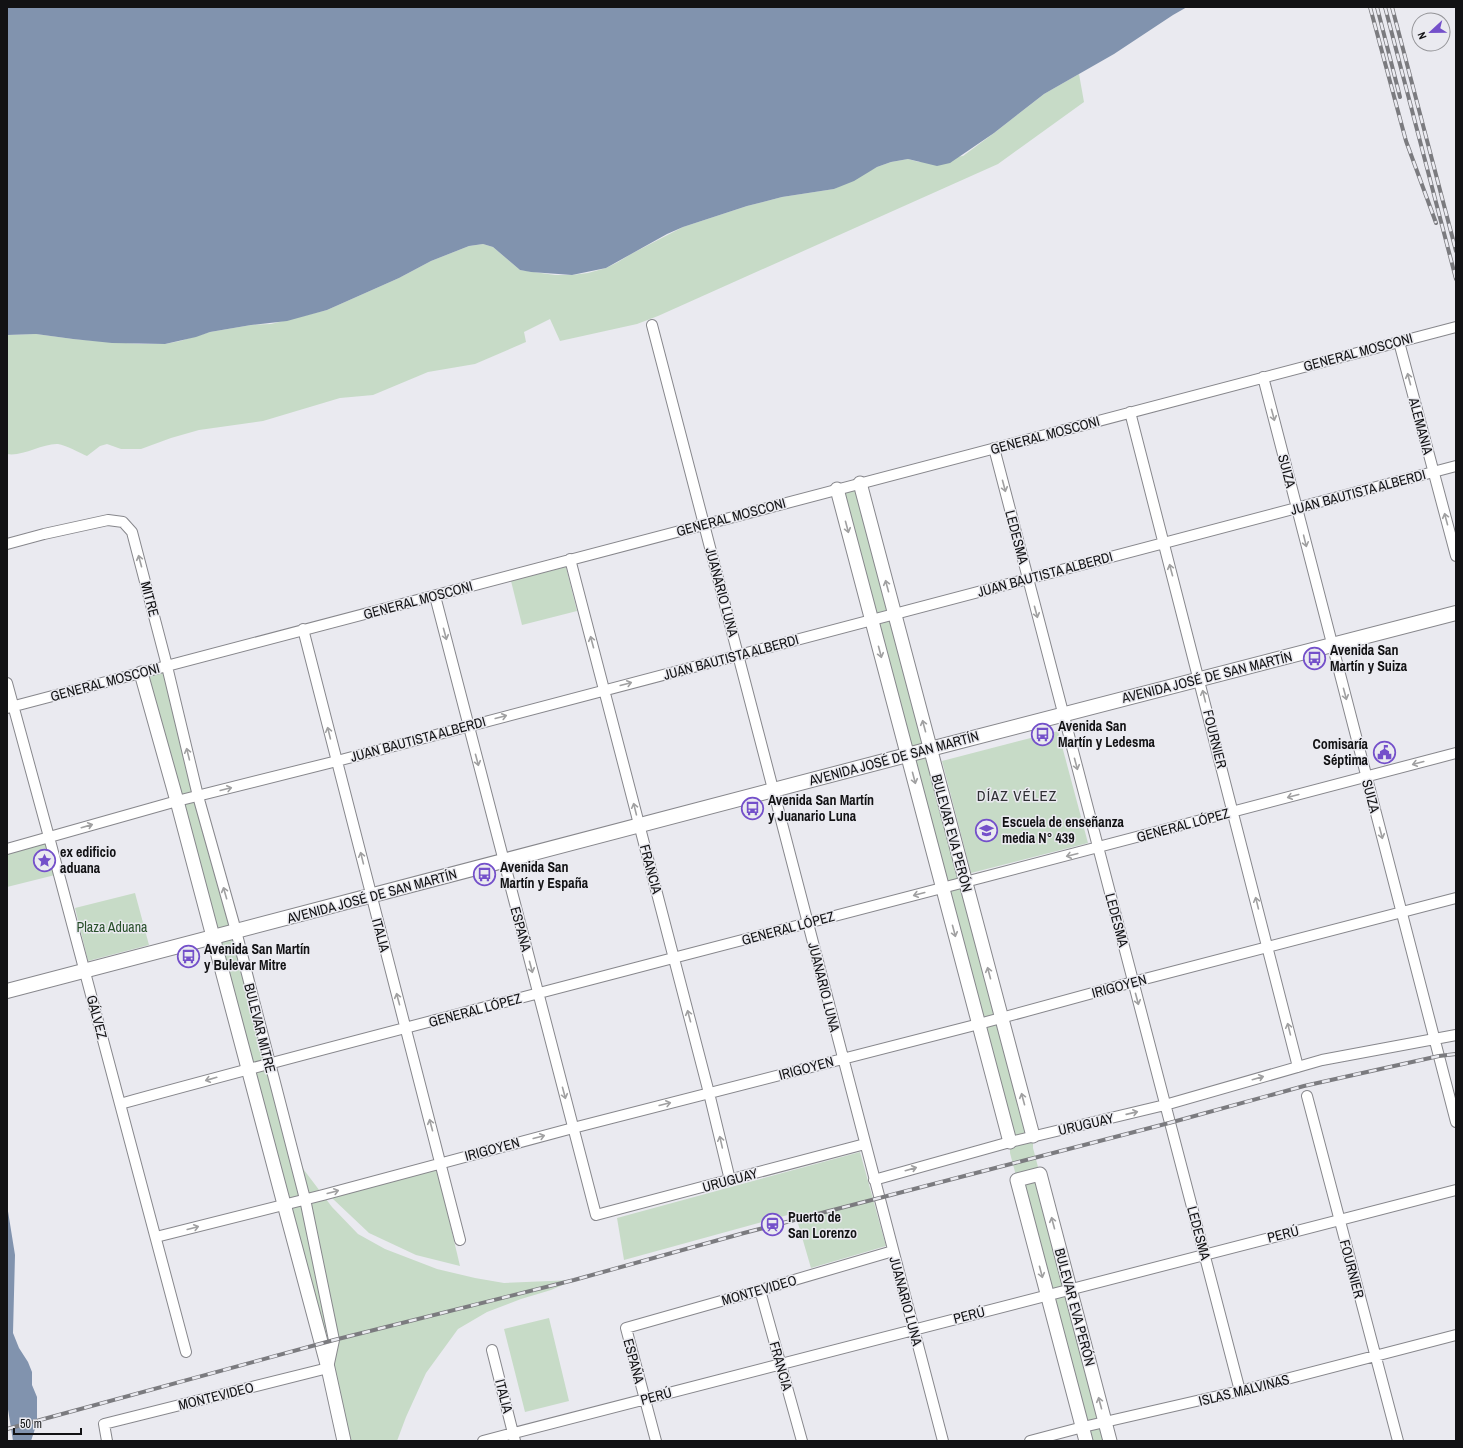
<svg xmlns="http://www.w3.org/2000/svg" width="1463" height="1448" viewBox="0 0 1463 1448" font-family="'Archivo Narrow',sans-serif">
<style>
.green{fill:#c7dbc7}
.water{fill:#8193ae}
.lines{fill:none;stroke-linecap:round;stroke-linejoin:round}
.minor-casing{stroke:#87878c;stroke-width:12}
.tertiary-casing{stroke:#87878c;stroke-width:15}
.secondary-casing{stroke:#87878c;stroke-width:16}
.minor{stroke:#fff;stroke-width:10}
.tertiary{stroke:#fff;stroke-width:13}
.secondary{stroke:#fff;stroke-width:14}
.rail-casing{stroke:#7b7b7f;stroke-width:4}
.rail{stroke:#eaeaf0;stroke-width:2.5;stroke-dasharray:8;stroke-linecap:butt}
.oneway{stroke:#a0a0a1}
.labels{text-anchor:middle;stroke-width:3;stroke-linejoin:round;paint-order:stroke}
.street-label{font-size:14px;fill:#121214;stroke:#eaeaf0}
.poi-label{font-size:14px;font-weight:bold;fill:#121214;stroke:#eaeaf0;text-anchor:start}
.park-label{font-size:14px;fill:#29502b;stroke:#eaeaf0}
.neighbourhood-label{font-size:15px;letter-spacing:1px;fill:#2f2f34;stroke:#eaeaf0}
</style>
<rect width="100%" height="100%" fill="#eaeaf0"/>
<!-- green -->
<path class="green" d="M1079,74L1084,102L998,164L658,316L637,324L560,341L550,319L524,332L526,342L475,364L428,372L373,395L340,398L263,421L199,430L171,438L141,449H121L107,444L100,446L87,456C80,453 66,445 58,444C43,443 22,457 7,454V335L36,334L73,339L139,344H165L180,341L210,332L251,325L271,324L327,310L399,278L431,261L469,246L483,244L493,247L520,270L555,275H572L588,273L606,268L618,262L631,254L683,227L747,206L782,197L834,189L877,167L891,162L908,159L919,162L963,156L994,133L1044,94Z
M860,483L1033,1136V1148L1110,1441H1086L1010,1153V1142L837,489Z
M566,567L577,611L522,625L511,581Z
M167,666L291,1144L304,1170L332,1207L358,1234L385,1249L437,1269L475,1278L504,1283L574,1280L551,1290L521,1299L487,1312L458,1329L426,1373L406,1417L397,1441H344L141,673Z
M1058,731L1088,843L971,873L942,761Z
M45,842L55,875L7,887V853Z
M135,893L149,945L88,961L75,908Z
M860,1152L886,1246L811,1268L795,1213L624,1260L617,1218Z
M437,1169L460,1266L416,1255L369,1233L332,1198Z
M549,1318L569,1401L525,1412L504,1329Z"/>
<!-- water -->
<path class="water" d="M7,7H1187L1173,15L1114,54L1044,94L994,133L950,163L937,166L908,159L891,162L877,167L854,181L834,189L782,197L747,206L683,227L667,234L606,268L572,275L531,272L520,270L493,247L483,244L469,246L431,261L399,278L327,310L287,321L251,325L210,332L196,337L165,344L112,343L73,339L36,334L7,335Z
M7,1205L15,1255L13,1333L19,1348L28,1362L32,1372V1385L37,1397V1423L31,1441H13L7,1403Z"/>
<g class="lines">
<defs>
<path id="minor" d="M652,325L943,1441
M1399,342L1456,556
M1263,377L1456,1122
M1130,412L1298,1067
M994,448L1240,1391
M7,544L44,534L108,520L123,522L132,532L165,658L198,796L236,931L305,1199L334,1340L328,1368L104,1424L107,1441
M570,559L709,1093L730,1180
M435,596L596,1215L865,1144
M303,629L460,1240
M7,683L49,837L186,1352
M7,708L1456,327
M7,849L177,801L337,761L1456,466
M1307,1096L1398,1441
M120,1104C305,1053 491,1006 677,957C937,890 1196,821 1456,753
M874,1180L1010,1142L1165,1105L1322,1060L1456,1035
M156,1237L323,1195L573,1128L979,1024L1133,982L1456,898
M760,1290L802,1441
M492,1350L515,1441
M483,1441L1456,1190
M656,1441L626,1328L760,1290L893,1251
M1030,1441L1083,1427L1240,1391L1456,1335"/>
<path id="tertiary" d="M860,483L1033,1136
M837,489L1010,1142
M141,673L177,801L284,1204L328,1368L344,1441
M1086,1441L1017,1180L1040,1174L1110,1441"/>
<path id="secondary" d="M7,991L930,749L1456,613"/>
</defs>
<!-- minor casing -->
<use href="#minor" class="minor-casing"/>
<!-- tertiary casing -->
<use href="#tertiary" class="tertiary-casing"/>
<!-- secondary casing -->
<use href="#secondary" class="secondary-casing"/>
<!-- minor -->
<use href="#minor" class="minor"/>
<!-- tertiary -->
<use href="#tertiary" class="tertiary"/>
<!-- secondary -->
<use href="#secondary" class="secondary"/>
<defs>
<path id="rail" d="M1370,7L1406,141L1436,223
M1377,7L1400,97
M1385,7L1456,279
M1392,7L1456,251
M7,1429L334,1340L574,1280L744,1233L1169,1123L1304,1086L1439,1056L1456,1054"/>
</defs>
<!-- rail casing -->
<use href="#rail" class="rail-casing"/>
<!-- rail -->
<use href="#rail" class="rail"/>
</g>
<!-- one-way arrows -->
<defs><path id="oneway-shaft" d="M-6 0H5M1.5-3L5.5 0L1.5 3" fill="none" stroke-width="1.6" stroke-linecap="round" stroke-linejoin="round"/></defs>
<g class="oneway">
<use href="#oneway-shaft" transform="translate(1409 379) rotate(-105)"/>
<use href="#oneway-shaft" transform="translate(1273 415) rotate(75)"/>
<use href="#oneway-shaft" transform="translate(1004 486) rotate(75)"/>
<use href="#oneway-shaft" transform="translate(1446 519) rotate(-105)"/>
<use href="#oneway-shaft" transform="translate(847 527) rotate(75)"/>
<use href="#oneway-shaft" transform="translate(1305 541) rotate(76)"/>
<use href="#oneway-shaft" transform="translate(140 561) rotate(-105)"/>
<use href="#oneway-shaft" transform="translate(1171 570) rotate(-105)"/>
<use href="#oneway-shaft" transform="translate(887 586) rotate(-105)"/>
<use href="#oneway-shaft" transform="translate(1036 612) rotate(75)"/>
<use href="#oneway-shaft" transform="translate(445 634) rotate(75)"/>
<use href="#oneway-shaft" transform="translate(592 642) rotate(-105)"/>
<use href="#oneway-shaft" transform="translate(880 652) rotate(75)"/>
<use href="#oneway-shaft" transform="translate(626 684) rotate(-15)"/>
<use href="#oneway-shaft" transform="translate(1345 694) rotate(75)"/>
<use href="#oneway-shaft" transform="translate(1204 696) rotate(-104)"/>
<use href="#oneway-shaft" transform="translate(501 717) rotate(-15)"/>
<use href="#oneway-shaft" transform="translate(924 726) rotate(-105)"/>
<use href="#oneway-shaft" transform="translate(329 733) rotate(-104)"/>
<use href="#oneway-shaft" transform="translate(188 754) rotate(-104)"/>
<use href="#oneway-shaft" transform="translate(477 760) rotate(75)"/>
<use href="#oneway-shaft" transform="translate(1418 763) rotate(165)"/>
<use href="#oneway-shaft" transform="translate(1076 764) rotate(75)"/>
<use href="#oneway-shaft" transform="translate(914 778) rotate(75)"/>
<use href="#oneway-shaft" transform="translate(226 789) rotate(-14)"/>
<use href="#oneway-shaft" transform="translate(1293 796) rotate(165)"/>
<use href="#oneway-shaft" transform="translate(635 809) rotate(-104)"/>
<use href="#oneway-shaft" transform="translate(87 826) rotate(-16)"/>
<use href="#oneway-shaft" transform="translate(1381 833) rotate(75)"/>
<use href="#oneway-shaft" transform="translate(1072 855) rotate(166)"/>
<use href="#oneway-shaft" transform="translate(362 858) rotate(-104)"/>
<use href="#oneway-shaft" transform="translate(225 893) rotate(-106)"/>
<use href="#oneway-shaft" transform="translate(919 894) rotate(165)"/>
<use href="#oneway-shaft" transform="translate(1257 903) rotate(-104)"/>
<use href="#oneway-shaft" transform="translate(954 931) rotate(75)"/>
<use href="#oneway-shaft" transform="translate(531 967) rotate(75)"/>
<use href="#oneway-shaft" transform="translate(989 973) rotate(-105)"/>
<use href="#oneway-shaft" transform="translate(398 999) rotate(-105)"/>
<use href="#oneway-shaft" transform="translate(1137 999) rotate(75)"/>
<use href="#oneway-shaft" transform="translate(689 1016) rotate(-105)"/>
<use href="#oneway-shaft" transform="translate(1289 1029) rotate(-104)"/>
<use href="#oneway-shaft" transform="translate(1258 1078) rotate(-16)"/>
<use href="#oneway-shaft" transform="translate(211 1079) rotate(164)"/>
<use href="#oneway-shaft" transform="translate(564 1093) rotate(75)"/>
<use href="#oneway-shaft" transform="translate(1023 1099) rotate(-105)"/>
<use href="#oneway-shaft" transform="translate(665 1104) rotate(-14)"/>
<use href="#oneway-shaft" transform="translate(1132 1113) rotate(-13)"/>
<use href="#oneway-shaft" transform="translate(431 1125) rotate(-105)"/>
<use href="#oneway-shaft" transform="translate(539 1137) rotate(-15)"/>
<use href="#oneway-shaft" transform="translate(721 1142) rotate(-103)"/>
<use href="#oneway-shaft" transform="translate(911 1169) rotate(-16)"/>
<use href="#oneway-shaft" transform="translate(333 1192) rotate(-15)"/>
<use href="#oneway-shaft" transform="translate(1053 1223) rotate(-105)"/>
<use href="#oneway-shaft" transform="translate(193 1228) rotate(-15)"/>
<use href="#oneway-shaft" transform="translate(1041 1272) rotate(75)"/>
<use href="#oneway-shaft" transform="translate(1100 1403) rotate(-105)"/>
</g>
<!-- icons -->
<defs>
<symbol id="bus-ring" viewBox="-11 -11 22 22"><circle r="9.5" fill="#eaeaf0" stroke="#7450ca" stroke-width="1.5"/><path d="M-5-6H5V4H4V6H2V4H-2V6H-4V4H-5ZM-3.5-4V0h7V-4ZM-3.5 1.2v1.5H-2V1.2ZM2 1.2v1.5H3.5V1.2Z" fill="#7450ca"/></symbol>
<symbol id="civic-ring" viewBox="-11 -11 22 22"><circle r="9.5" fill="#eaeaf0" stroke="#7450ca" stroke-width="1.5"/><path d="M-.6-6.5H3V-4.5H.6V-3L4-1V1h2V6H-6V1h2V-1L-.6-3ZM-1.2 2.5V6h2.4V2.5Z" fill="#7450ca"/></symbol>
<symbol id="university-ring" viewBox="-11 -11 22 22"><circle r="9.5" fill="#eaeaf0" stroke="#7450ca" stroke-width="1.5"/><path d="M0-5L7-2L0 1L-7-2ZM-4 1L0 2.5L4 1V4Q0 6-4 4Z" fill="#7450ca"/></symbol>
<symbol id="sight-ring" viewBox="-11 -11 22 22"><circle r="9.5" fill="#eaeaf0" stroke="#7450ca" stroke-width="1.5"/><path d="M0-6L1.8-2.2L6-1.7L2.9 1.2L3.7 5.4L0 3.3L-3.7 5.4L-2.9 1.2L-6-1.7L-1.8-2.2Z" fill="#7450ca"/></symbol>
<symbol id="station-ring" viewBox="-11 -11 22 22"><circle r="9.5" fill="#eaeaf0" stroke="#7450ca" stroke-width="1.5"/><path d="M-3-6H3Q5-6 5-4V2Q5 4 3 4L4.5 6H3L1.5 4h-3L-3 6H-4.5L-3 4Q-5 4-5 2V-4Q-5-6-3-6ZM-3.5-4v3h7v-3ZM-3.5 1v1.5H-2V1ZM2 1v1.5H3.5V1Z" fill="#7450ca"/></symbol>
</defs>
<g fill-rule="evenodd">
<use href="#bus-ring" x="1302" y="646" width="25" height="25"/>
<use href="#bus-ring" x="1030" y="722" width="25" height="25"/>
<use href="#civic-ring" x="1372" y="740" width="25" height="25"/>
<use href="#bus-ring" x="740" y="796" width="25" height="25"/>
<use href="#university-ring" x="974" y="818" width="25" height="25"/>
<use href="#sight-ring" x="32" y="848" width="25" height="25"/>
<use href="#bus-ring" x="472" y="862" width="25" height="25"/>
<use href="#bus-ring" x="176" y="944" width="25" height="25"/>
<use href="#station-ring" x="760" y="1212" width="25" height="25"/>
</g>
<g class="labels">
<!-- street labels -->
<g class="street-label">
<text transform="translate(1358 352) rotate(-15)" y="5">GENERAL MOSCONI</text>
<text transform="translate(1421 426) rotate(75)" y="5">ALEMANIA</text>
<text transform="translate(1045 435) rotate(-15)" y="5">GENERAL MOSCONI</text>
<text transform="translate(1287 471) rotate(75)" y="5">SUIZA</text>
<text transform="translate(1358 492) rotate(-15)" y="5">JUAN BAUTISTA ALBERDI</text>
<text transform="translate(731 517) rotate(-15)" y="5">GENERAL MOSCONI</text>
<text transform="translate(1017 537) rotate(75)" y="5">LEDESMA</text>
<text transform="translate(1045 574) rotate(-15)" y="5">JUAN BAUTISTA ALBERDI</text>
<text transform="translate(722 592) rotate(75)" y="5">JUANARIO LUNA</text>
<text transform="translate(150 599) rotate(75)" y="5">MITRE</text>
<text transform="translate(418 600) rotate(-15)" y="5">GENERAL MOSCONI</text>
<text transform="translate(731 657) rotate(-15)" y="5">JUAN BAUTISTA ALBERDI</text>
<text transform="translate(1207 677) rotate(-14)" y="5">AVENIDA JOSÉ DE SAN MARTÍN</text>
<text transform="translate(105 682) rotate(-15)" y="5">GENERAL MOSCONI</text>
<text transform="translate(418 739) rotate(-15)" y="5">JUAN BAUTISTA ALBERDI</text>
<text transform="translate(1215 739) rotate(76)" y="5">FOURNIER</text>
<text transform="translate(894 758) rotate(-15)" y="5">AVENIDA JOSÉ DE SAN MARTÍN</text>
<text transform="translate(1371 796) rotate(75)" y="5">SUIZA</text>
<text transform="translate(1183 825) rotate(-15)" y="5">GENERAL LÓPEZ</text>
<text transform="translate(952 833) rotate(75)" y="5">BULEVAR EVA PERÓN</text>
<text transform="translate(651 869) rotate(75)" y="5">FRANCIA</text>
<text transform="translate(372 896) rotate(-15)" y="5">AVENIDA JOSÉ DE SAN MARTÍN</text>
<text transform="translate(1117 920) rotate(75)" y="5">LEDESMA</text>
<text transform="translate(788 928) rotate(-15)" y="5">GENERAL LÓPEZ</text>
<text transform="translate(521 929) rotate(75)" y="5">ESPAÑA</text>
<text transform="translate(381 935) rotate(75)" y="5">ITALIA</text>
<text transform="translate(1119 986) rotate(-15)" y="5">IRIGOYEN</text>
<text transform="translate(824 987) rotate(76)" y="5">JUANARIO LUNA</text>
<text transform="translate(475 1010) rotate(-15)" y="5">GENERAL LÓPEZ</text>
<text transform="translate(97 1017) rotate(75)" y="5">GÁLVEZ</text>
<text transform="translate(260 1028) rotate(76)" y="5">BULEVAR MITRE</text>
<text transform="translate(806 1068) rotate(-15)" y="5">IRIGOYEN</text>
<text transform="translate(1086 1124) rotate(-13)" y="5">URUGUAY</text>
<text transform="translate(492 1149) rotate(-15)" y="5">IRIGOYEN</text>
<text transform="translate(730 1180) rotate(-15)" y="5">URUGUAY</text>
<text transform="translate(1199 1233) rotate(75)" y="5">LEDESMA</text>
<text transform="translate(1283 1234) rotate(-14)" y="5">PERÚ</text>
<text transform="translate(1352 1269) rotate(75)" y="5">FOURNIER</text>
<text transform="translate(759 1290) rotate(-16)" y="5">MONTEVIDEO</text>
<text transform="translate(906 1301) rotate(75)" y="5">JUANARIO LUNA</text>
<text transform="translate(1075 1307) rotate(75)" y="5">BULEVAR EVA PERÓN</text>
<text transform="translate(969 1315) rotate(-14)" y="5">PERÚ</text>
<text transform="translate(634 1361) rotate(75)" y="5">ESPAÑA</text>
<text transform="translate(781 1366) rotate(74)" y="5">FRANCIA</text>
<text transform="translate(1244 1390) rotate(-14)" y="5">ISLAS MALVINAS</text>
<text transform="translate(216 1396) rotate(-14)" y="5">MONTEVIDEO</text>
<text transform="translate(504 1396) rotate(76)" y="5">ITALIA</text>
<text transform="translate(656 1396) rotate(-15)" y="5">PERÚ</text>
</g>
<!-- poi labels -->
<g class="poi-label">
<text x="1330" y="655">Avenida San<tspan x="1330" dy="16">Martín y Suiza</tspan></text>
<text x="1058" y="731">Avenida San<tspan x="1058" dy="16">Martín y Ledesma</tspan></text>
<text x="1368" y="749" text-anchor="end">Comisaría<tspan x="1368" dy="16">Séptima</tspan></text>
<text x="768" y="805">Avenida San Martín<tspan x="768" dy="16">y Juanario Luna</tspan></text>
<text x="1002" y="827">Escuela de enseñanza<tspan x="1002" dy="16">media N° 439</tspan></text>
<text x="60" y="857">ex edificio<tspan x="60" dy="16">aduana</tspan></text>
<text x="500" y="872">Avenida San<tspan x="500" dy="16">Martín y España</tspan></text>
<text x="204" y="954">Avenida San Martín<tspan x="204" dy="16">y Bulevar Mitre</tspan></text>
<text x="788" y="1222">Puerto de<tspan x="788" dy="16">San Lorenzo</tspan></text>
</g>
<!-- park labels -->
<g class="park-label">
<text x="112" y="932">Plaza Aduana</text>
</g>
<!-- neighbourhood labels -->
<g class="neighbourhood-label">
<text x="1017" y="801">DÍAZ VÉLEZ</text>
</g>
</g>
<!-- border -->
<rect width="1463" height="1448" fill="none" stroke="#121214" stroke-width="16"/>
<!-- north arrow -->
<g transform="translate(1431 32) rotate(248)"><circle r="19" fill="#eaeaf0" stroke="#949498"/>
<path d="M0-3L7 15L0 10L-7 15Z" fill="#7450ca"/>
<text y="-6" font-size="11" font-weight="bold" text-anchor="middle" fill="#121214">N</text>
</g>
<!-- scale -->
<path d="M14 1428v6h67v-6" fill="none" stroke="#121214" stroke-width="2"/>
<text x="20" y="1428" font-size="12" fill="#121214" stroke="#eaeaf0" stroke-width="3" paint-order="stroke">50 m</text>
</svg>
